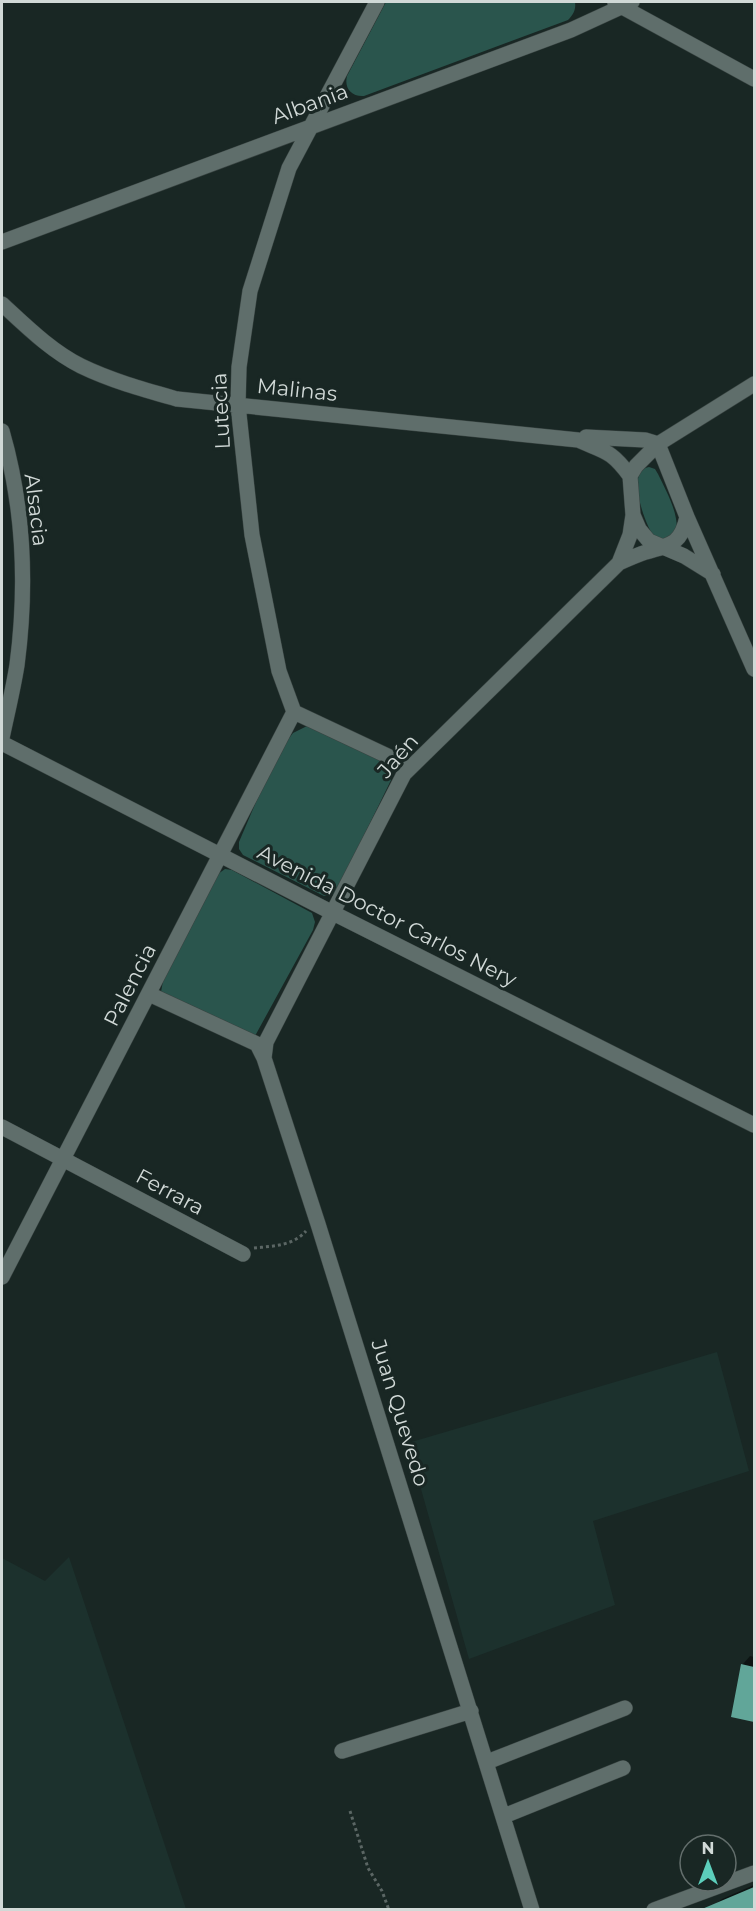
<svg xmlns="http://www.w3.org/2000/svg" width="756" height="1911" viewBox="0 0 756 1911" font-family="Montserrat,sans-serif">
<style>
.built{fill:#1c312d}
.green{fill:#2a554d}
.shadow{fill:#0007}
.building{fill:#61a699}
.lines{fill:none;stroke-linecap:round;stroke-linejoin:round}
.minor-casing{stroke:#394442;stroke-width:16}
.path{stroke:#5b6664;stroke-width:3;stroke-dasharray:3 3;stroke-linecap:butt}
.minor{stroke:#5f6e6b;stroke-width:15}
.labels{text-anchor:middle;stroke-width:6;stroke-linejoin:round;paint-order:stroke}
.street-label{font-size:21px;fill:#d1d9d7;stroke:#192724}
</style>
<rect width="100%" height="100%" fill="#192724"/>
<!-- built -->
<path class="built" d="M717,1352L749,1471L593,1521L615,1605L469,1659L408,1443Z
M69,1557L186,1909H2V1558L45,1581Z"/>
<!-- green -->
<path class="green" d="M386,2H575C576,9 574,14 568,20L364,96C351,97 344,88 347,76Z
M649,467L655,469L658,474C667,493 682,518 675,539H655C646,526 624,471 649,467Z
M307,726L385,761C390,768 392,771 391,780L337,891L332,895L324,896L243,855L239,849V842L256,802L286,742L293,733Z
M225,869L232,870L312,913L315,922L313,930L255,1036L161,992L163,981L218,874Z"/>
<!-- shadow -->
<path class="shadow" d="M750,1656L754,1657V1721L733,1716L743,1664Z
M754,1885V1910H718L716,1904L722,1899Z"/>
<!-- building -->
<path class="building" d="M741,1664L754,1667V1722L731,1717Z
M754,1887V1910H702V1909Z"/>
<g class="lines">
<defs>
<path id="minor" d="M377,2L289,168L250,291L239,367L238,405L252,535L279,671L294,712L411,767
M615,3L754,79
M2,242L571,30L632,2
M2,304C26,326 51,351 81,366C112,381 145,390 177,399L578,440C605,452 611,450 630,476
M2,431C24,507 27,588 17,665C13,690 7,714 2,738
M586,437L645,440L658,444
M658,444L687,517L754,669
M619,563L630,535L633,515
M713,574L684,556L649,541L639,529L633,515L630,476L636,466L658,444L754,384
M2,743L333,913L754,1125
M149,994L257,1044L264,1058L318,1224L532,1910
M264,1058L266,1042L404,774L619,563C628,559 637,555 646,552C671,545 681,544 687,517
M2,1127L243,1254
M2,1277L294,712
M342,1751L471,1711
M487,1762L625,1708
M504,1816L623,1768
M654,1910L754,1873"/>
</defs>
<!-- minor casing -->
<use href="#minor" class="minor-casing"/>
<!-- path -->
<path class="path" d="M254,1248C273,1246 293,1246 306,1231
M350,1811L368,1868L382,1891L389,1910"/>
<!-- minor -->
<use href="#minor" class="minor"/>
</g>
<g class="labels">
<!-- street labels -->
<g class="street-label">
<text transform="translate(310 104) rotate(-20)" y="7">Albania</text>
<text transform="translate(297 390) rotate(6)" y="7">Malinas</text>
<text transform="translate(221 411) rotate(-93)" y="7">Lutecia</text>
<text transform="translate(36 510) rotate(83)" y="7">Alsacia</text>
<text transform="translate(398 756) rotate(-49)" y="7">Jaén</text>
<text transform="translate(387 916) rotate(27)" y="7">Avenida Doctor Carlos Nery</text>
<text transform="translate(130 985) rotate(-63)" y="7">Palencia</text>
<text transform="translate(170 1192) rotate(28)" y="7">Ferrara</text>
<text transform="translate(400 1413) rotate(73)" y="7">Juan Quevedo</text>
</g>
</g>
<!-- border -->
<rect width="756" height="1911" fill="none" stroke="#d1d9d7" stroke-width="6"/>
<!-- north arrow -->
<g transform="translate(708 1863)"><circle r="28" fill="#192724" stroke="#636e6c" stroke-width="1.5"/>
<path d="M0-4.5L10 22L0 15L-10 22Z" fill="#5ccebb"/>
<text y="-9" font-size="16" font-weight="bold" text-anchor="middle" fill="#d1d9d7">N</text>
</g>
</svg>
